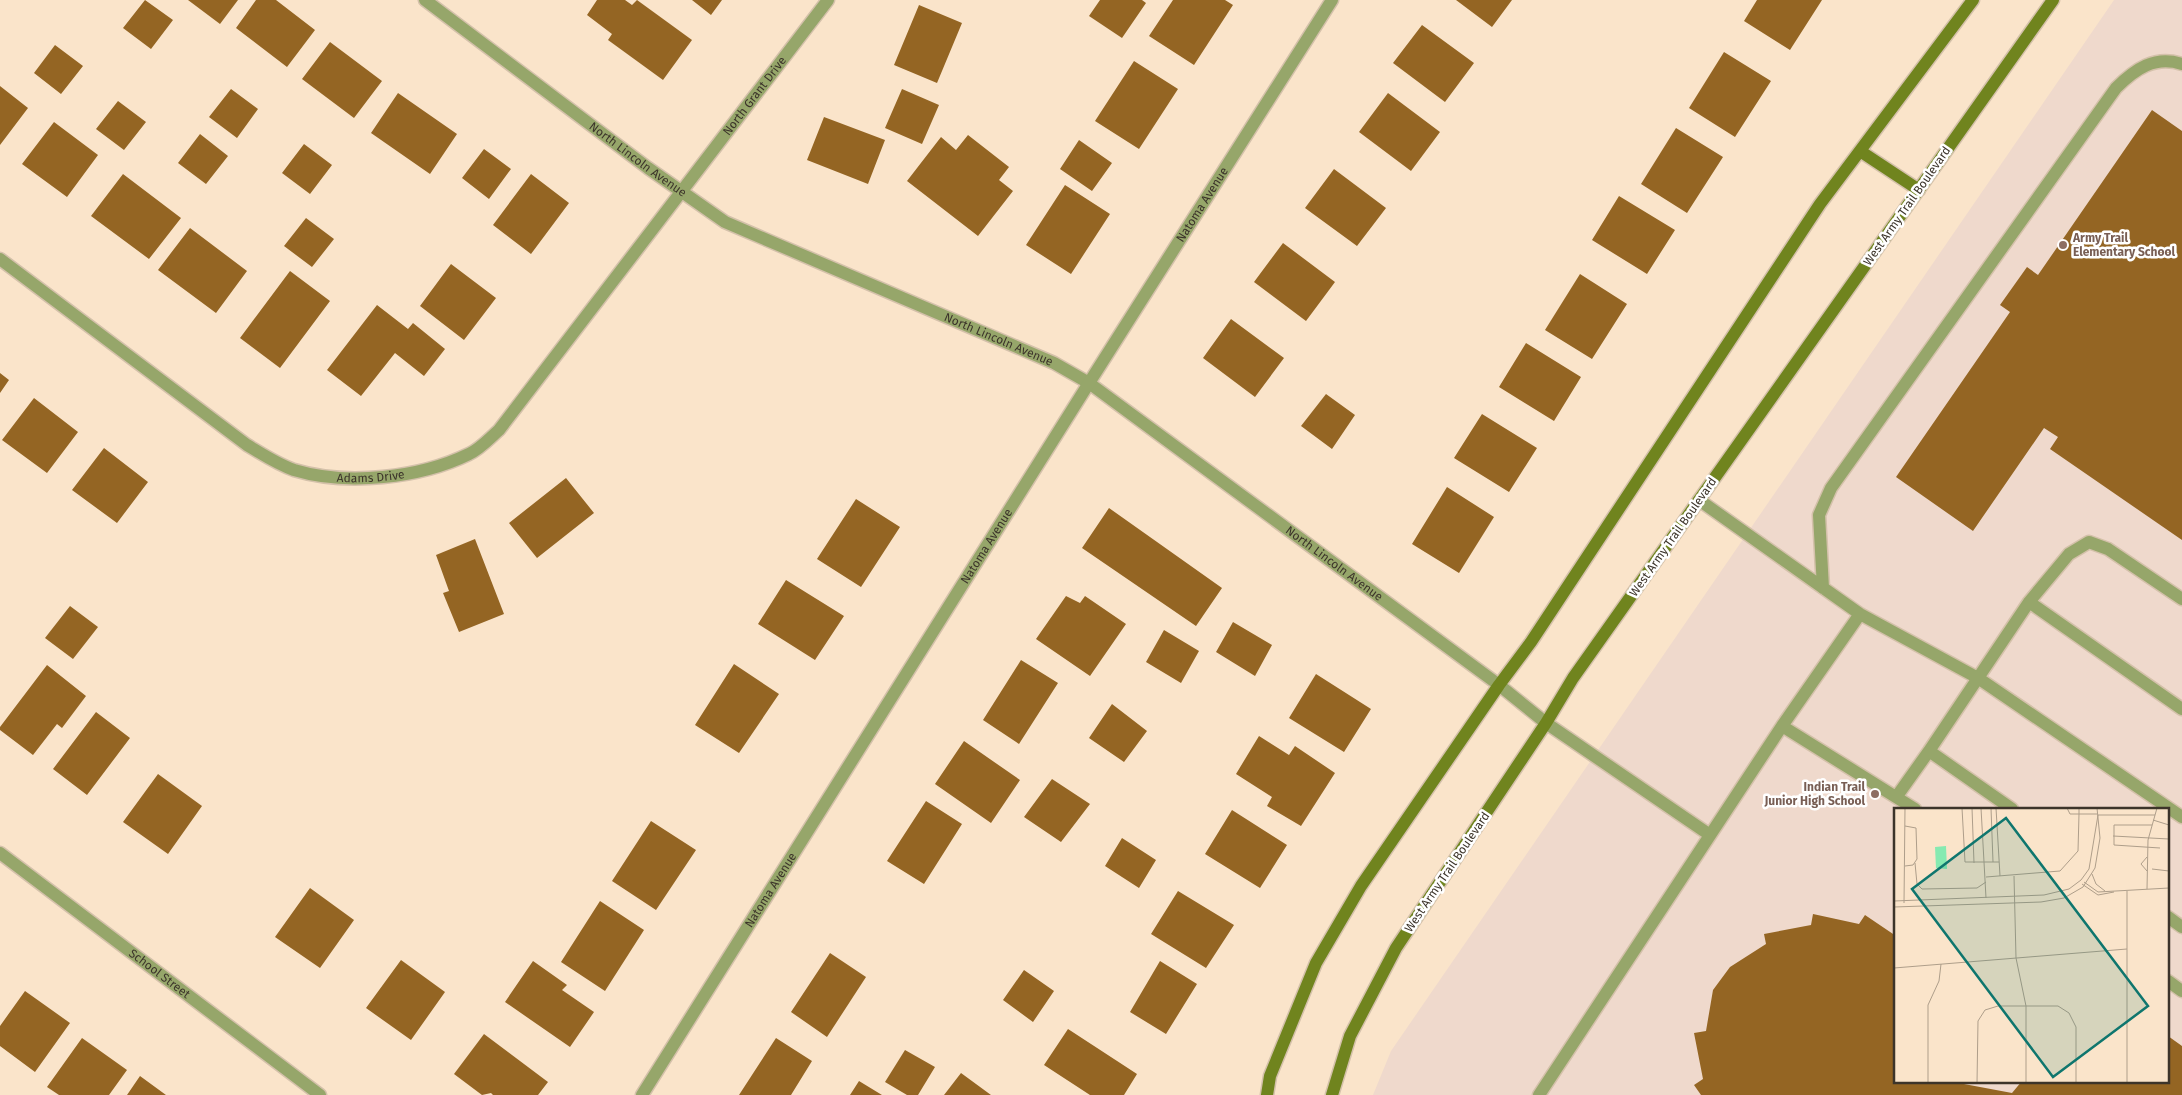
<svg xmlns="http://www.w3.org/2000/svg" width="2182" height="1095" viewBox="0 0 2182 1095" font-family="'Fira Sans',sans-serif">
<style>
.education{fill:#efd9cc;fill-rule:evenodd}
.building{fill:#946523}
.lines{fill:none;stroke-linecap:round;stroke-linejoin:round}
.lane-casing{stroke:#d4c1aa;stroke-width:15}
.street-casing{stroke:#d4c1aa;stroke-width:15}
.secondary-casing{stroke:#d4c1aa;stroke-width:15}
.lane{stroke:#96a66a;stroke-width:12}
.street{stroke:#96a66a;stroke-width:12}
.secondary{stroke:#70841e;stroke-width:12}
.education-dot{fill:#8d6e63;stroke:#fff;stroke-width:2}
.labels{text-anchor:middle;stroke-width:5;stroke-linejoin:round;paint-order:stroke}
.street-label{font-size:12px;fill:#3c342a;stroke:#fff}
.education-label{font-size:12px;font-weight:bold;fill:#785e54;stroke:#fff;text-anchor:start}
.inset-road{fill:none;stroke:#ae9e8a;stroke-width:1}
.view{fill:#0f766e;fill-opacity:0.15;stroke:#0f766e;stroke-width:2.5}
.inset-edge{fill:none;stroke:#3c342a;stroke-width:2.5}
</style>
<rect width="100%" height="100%" fill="#fae4ca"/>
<!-- education -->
<path class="education" d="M2114,0H2182V1095H1373L1391,1051ZM1896,809H2168V1081H1896Z"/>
<!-- building -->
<path class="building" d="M145,0L173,20L151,49L123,28Z
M188,0H238L220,24Z
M256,0H276L315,30L287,67L236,28Z
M597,0H625L632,5L637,0L692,40L663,80L608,40L612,34L587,15Z
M692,0H722L711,15Z
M1100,0H1142L1146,3L1122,38L1089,16Z
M1173,0H1225L1233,5L1194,65L1149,36Z
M1456,0H1512L1492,27Z
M1757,0H1822L1790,50L1744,21Z
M919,5L962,23L937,83L894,65Z
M1422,25L1474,63L1445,102L1393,63Z
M330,42L382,81L354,118L302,79Z
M55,45L83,66L61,94L34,73Z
M1724,52L1771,81L1735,137L1689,108Z
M1134,61L1178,89L1139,149L1095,121Z
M0,86L28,108L0,145Z
M231,89L258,109L237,138L209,117Z
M902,89L939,105L922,144L885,128Z
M398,93L457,134L430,174L371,133Z
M1388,93L1440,132L1411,171L1359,132Z
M118,101L146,122L124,150L96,129Z
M2152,110L2182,131V540L2050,449L2058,437L2044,428L1973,531L1896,477L2010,312L2000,305L2027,267L2038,275Z
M824,117L885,140L868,184L807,160Z
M54,122L98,155L67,197L22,164Z
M1676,128L1723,157L1687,213L1641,184Z
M200,134L228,156L206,184L178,163Z
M968,135L1009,167L999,180L1013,191L978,236L907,181L941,137L956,150Z
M1079,140L1112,163L1092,191L1060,169Z
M304,144L332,165L310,194L282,173Z
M484,149L511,169L489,199L462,178Z
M1334,169L1386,208L1357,246L1305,208Z
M123,174L181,218L149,259L91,216Z
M531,174L569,203L531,254L493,225Z
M1065,185L1110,214L1071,274L1026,245Z
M1619,196L1675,230L1647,274L1592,240Z
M306,218L334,239L312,267L284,246Z
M190,228L247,271L216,313L158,270Z
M1283,243L1335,282L1306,321L1254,282Z
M451,264L496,298L464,340L420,306Z
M290,271L330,301L280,368L240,338Z
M1580,274L1627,304L1592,359L1545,330Z
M377,305L408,329L413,323L445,349L424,376L395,353L361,396L327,370Z
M1231,319L1284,358L1255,397L1203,358Z
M1526,343L1581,377L1554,421L1499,387Z
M0,373L9,380L0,393Z
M1326,394L1355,415L1332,449L1301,426Z
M34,398L78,432L47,473L2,440Z
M1482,414L1537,448L1509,492L1454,458Z
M104,448L148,482L117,523L72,490Z
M566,478L594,513L537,558L509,523Z
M1447,487L1494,517L1459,573L1412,544Z
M856,499L900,527L861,587L817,559Z
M1109,508L1222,588L1196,626L1082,548Z
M475,539L504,614L459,632L443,593L449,591L436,555Z
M786,580L844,616L815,660L758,624Z
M1066,596L1080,603L1085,596L1126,624L1090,676L1036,639Z
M70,606L98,627L73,659L45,638Z
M1233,622L1272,645L1255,676L1216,652Z
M1164,630L1199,651L1181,683L1146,662Z
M1021,660L1058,683L1019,744L983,720Z
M734,664L779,694L739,753L695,725Z
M47,665L86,696L62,728L57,724L33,755L0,730V727Z
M1316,674L1371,709L1344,752L1289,718Z
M1112,704L1147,731L1124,762L1089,738Z
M96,712L130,738L87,795L53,769Z
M1259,736L1289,755L1295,746L1335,773L1301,826L1267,806L1272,797L1236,774Z
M964,741L1020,780L991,823L935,784Z
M158,774L202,806L168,854L123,822Z
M1052,779L1090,804L1061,842L1024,817Z
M926,801L962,824L924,884L887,861Z
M1232,810L1287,845L1260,888L1205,854Z
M651,821L696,850L656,910L612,881Z
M1122,838L1156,860L1139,888L1105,866Z
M310,888L354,920L320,968L275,937Z
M1178,891L1234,925L1206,968L1151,934Z
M600,901L644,930L605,991L561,962Z
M1813,914L1859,924L1865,915L1896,936V1081H1966L1964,1084L2012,1093L2022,1081H2168V1036L2182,1046V1095H1701L1694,1085L1703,1079L1694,1033L1706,1031L1713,990L1730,967L1766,944L1764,934L1811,925Z
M830,953L866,977L827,1037L791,1012Z
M401,960L445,992L411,1040L366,1008Z
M533,961L567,985L562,990L594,1012L570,1047L505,1002Z
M1160,961L1197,984L1166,1034L1130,1012Z
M1024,970L1054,991L1033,1022L1003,1000Z
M25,991L70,1023L35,1072L0,1046V1026Z
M1068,1029L1137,1074L1124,1095H1090L1044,1065Z
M484,1034L548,1082L538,1095H493L491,1093L482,1095L454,1074Z
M82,1038L127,1070L109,1095H59L47,1087Z
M776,1038L812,1061L791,1095H739Z
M905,1050L935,1067L918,1095H907L885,1082Z
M961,1073L991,1095H944Z
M140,1076L166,1095H127Z
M859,1081L882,1095H850Z"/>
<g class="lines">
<defs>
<path id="lane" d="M1699,500L1860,614L1978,678L2182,817
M1823,588L1819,515L1831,488L2116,88C2135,69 2155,55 2182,64
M2029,602L2182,709
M1546,723L1710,835
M1782,726L1915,809
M1929,751L2012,809
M1897,796L1929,751L2029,602L2069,554L2089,542L2108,549L2182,599
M2168,917L2182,927
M2168,981L2182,991
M1539,1095L1782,726L1860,614"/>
<g id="street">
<path id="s1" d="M425,0L648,168L725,222L1054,363L1089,383L1499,685L1546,723"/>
<path id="s2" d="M0,259L247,445C262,454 277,464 294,470C347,486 420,478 469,454C480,449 490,438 499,430L828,0"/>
<path id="s3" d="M0,853L320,1095"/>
<path id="s4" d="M642,1095L1089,383L1332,0"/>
</g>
<path id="secondary" d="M1860,151L1919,190
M1267,1095L1270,1076L1316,963L1361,886L1499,685L1531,642L1820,204L1973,0
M1332,1095L1350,1036L1396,948L1546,723L1573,678L2053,0"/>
</defs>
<!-- lane casing -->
<use href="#lane" class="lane-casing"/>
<!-- street casing -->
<use href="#street" class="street-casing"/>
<!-- secondary casing -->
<use href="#secondary" class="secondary-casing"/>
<!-- lane -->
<use href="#lane" class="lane"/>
<!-- street -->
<use href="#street" class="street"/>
<!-- secondary -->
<use href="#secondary" class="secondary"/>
</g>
<!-- markers -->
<g class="education-dot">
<circle cx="2063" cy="245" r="5"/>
<circle cx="1875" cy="794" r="5"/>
</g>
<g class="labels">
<!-- street labels -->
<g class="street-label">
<text dy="4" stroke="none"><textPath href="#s2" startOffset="1001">North Grant Drive</textPath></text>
<text dy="4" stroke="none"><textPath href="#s1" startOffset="266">North Lincoln Avenue</textPath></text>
<text dy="4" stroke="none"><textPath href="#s4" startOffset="1052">Natoma Avenue</textPath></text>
<text transform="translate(1907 206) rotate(-55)" y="4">West Army Trail Boulevard</text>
<text dy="4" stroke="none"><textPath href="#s1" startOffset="671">North Lincoln Avenue</textPath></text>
<text dy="4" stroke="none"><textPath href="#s2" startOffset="440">Adams Drive</textPath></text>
<text transform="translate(1673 537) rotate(-55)" y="4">West Army Trail Boulevard</text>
<text dy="4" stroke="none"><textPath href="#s4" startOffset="648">Natoma Avenue</textPath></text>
<text dy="4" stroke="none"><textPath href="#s1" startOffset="1076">North Lincoln Avenue</textPath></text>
<text transform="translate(1447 872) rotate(-56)" y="4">West Army Trail Boulevard</text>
<text dy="4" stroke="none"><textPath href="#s4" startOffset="242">Natoma Avenue</textPath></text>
<text dy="4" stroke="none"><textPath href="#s3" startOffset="200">School Street</textPath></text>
</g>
<!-- education labels -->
<g class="education-label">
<text x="2073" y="242">Army Trail<tspan x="2073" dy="14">Elementary School</tspan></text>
<text x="1865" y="791" text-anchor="end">Indian Trail<tspan x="1865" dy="14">Junior High School</tspan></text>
</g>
</g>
<!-- overview -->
<g transform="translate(1894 808)">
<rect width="275" height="275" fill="#fae4ca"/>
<path d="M52,38L53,61L42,60L41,39Z" fill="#86eab1"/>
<path class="inset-road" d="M68,0L71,54H105M78,0L80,55M87,0L92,90M97,0L99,54M102,0L106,68M173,0L176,6H185V0M204,7H261M259,12L275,17M258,17H220V37L266,40M219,28L275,31M21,55L23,76L28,81L83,80L92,74M11,58L19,57L23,51L22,20L11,18M258,61L275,63M253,63L247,56L253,49M198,66L202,76L211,83M120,68L122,150L132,198V275M92,69L166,63L184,43L185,6H204M190,74L204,84L275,80M188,76L204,87L220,84M253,81L254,32L263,0M0,93L150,87L175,81L187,72L195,61L204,7M10,95L11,0M0,99L147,94L170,90L189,79L201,60L206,30L203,0M0,160L233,141M34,275V197L45,173L47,156M83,275L84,213L91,202L104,198H164L175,205L182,219V275M233,275V83"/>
<path class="view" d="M112,10L254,198L159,269L18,81Z"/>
<rect width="275" height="275" class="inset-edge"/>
</g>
</svg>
